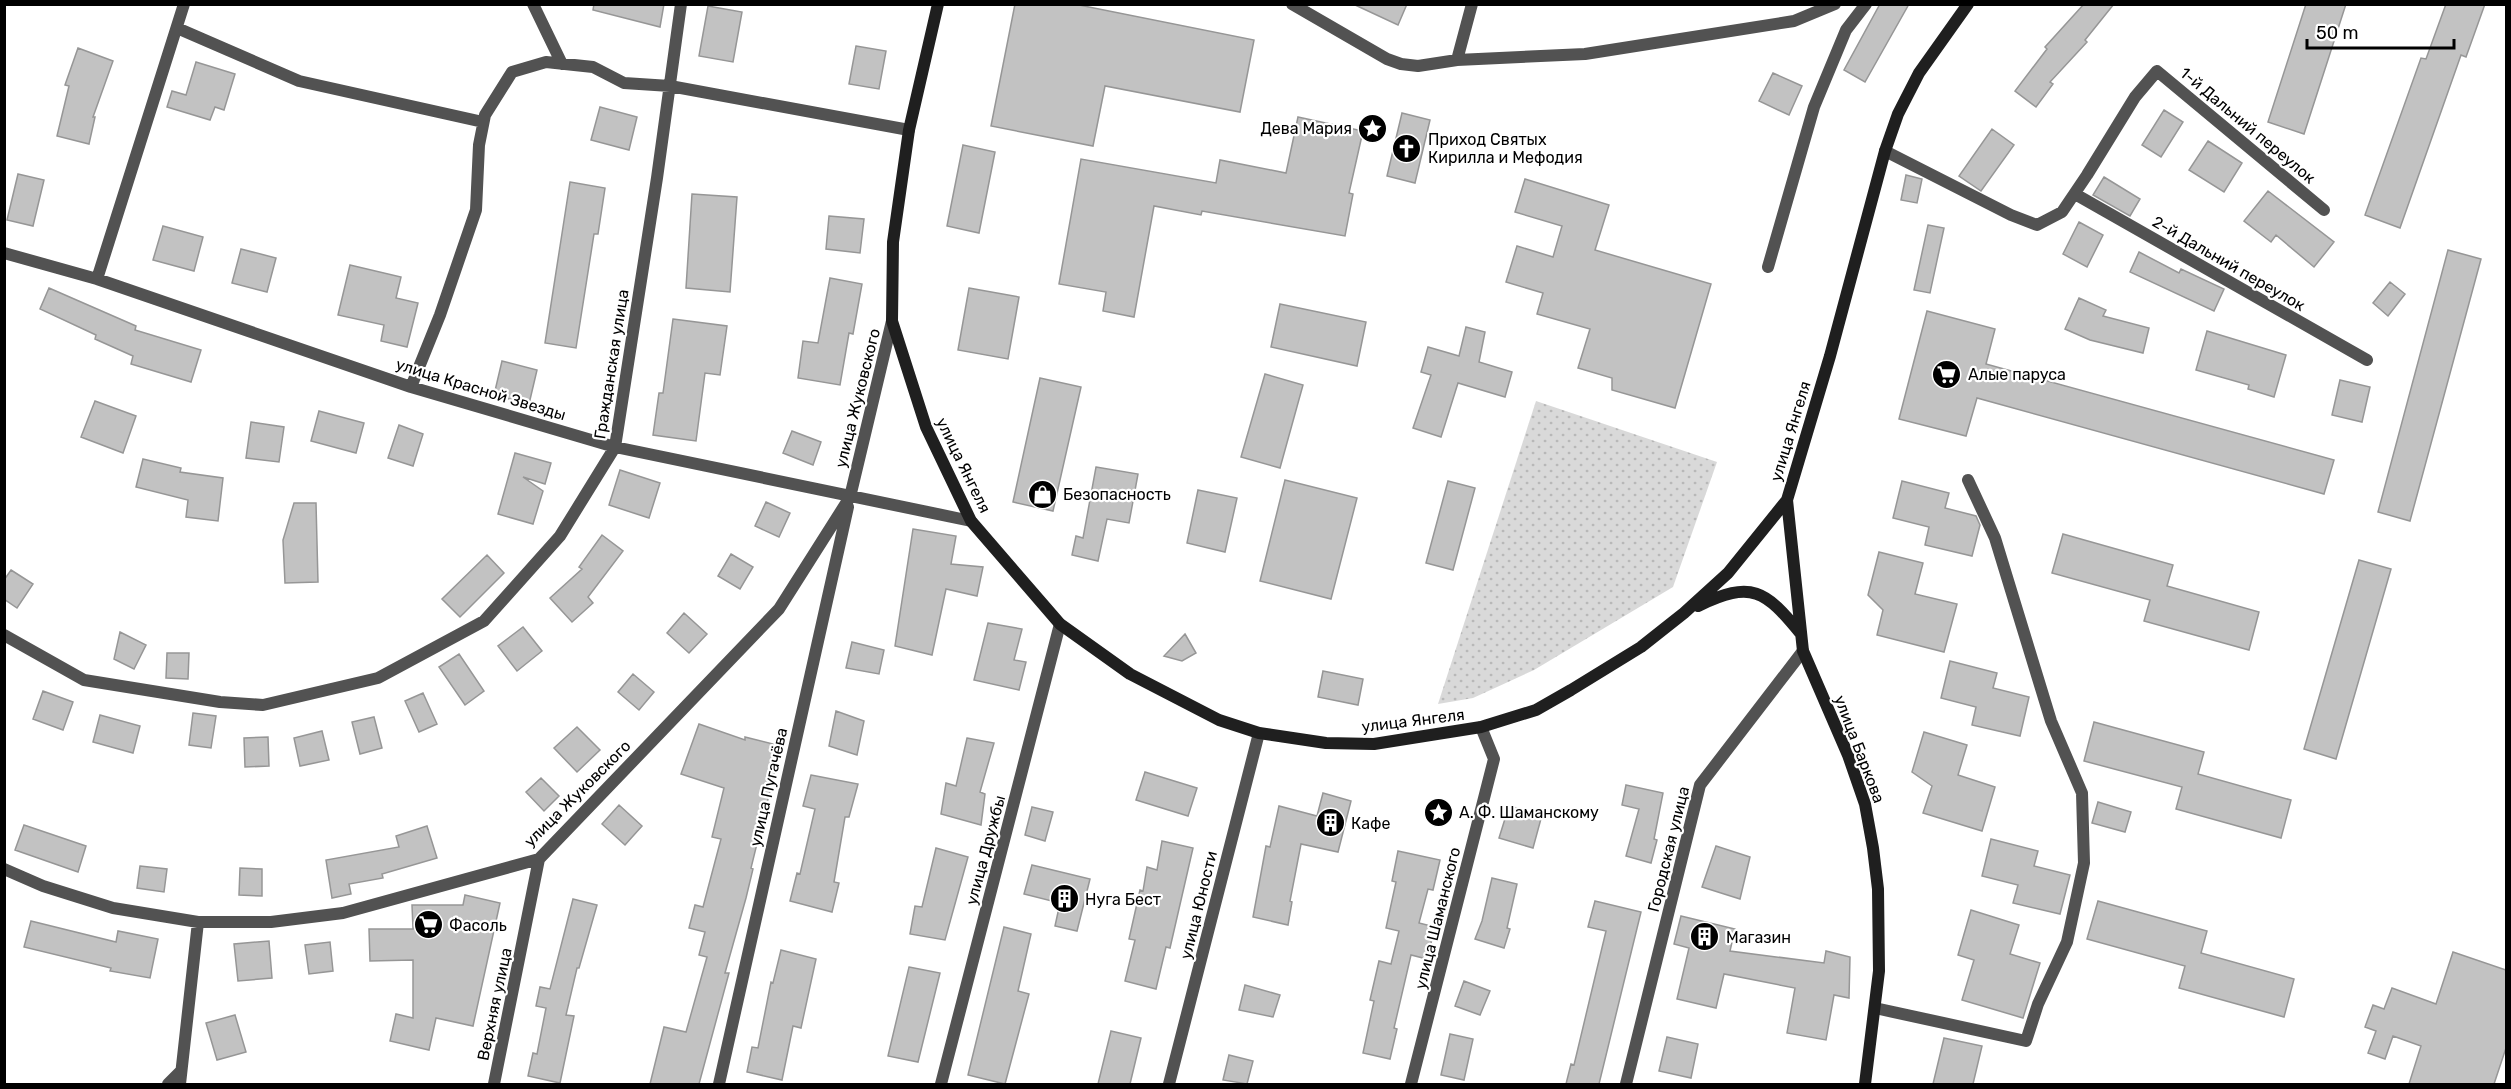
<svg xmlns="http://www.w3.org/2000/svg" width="2511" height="1089" viewBox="0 0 2511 1089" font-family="Rubik,sans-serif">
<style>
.park{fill:url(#park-dots)}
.building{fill:#c2c2c2;stroke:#969696;stroke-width:1.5}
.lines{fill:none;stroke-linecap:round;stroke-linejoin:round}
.street{stroke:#525252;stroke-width:12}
.secondary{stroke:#1f1f1f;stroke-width:12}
.labels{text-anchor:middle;stroke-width:4.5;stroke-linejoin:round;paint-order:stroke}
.street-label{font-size:16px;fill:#000;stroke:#fff}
.poi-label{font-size:16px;fill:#000;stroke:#fff;text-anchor:start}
</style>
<defs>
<pattern id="park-dots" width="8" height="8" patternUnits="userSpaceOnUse" patternTransform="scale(1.5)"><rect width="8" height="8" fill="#d9d9d9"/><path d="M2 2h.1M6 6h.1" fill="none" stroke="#b8b8b8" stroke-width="1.8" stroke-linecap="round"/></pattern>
</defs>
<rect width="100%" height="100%" fill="#fff"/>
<!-- park -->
<path class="park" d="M1536,401L1717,462L1673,587L1534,670L1473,698L1438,704Z"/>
<!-- building -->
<path class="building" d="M594,4H664L660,27L593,10Z
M1015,4H1074L1254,40L1240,112L1105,86L1093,146L991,126Z
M1353,4H1407L1398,25Z
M1880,4H1909L1865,82L1844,70Z
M2084,4H2114L2085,40L2087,42L2050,82L2053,84L2036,107L2015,91L2047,49L2045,47Z
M2306,4H2346L2304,134L2268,122Z
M2446,4H2485L2466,57L2461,55L2400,228L2365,215L2421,58L2426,59Z
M708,6L742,12L733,62L699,56Z
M856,46L886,51L879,89L849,84Z
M78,48L113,61L93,117H95L89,144L57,136L69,86L65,85Z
M196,62L235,74L224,110L215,107L210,120L167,107L172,91L186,95Z
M1773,73L1802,86L1789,115L1759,101Z
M600,107L637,117L629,150L591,140Z
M2164,110L2183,122L2161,157L2142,145Z
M1402,113L1430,120L1415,183L1387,176Z
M1298,117L1363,131L1349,193L1353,194L1345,236L1202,211L1201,215L1154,206L1134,317L1103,311L1106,292L1059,284L1081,159L1216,183L1220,160L1286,173Z
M1992,129L2014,145L1981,191L1959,176Z
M2208,141L2242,163L2224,192L2189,170Z
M963,145L995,152L979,233L947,226Z
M18,174L44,180L33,226L7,220Z
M1906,175L1922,179L1917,203L1901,200Z
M2104,177L2140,199L2130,216L2093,195Z
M1525,179L1609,205L1595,250L1711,284L1675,408L1612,390V378L1578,368L1590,329L1537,314L1543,293L1506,282L1517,246L1553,257L1562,226L1515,212Z
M570,182L605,188L598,234H594L576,348L545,343Z
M2268,191L2334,242L2314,267L2276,235L2271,242L2244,221Z
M692,194L737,197L730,292L686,288Z
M829,216L864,219L860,253L826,249Z
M2079,222L2103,235L2087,267L2063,254Z
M1928,225L1944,228L1930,293L1914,290Z
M163,226L203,237L194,271L153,260Z
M241,249L276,258L267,292L232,283Z
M2448,250L2481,259L2410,521L2378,512Z
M2139,252L2179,273L2181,269L2224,289L2214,311L2130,272Z
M350,265L401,277L396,298L418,303L407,347L381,341L384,325L338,315Z
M830,278L862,284L853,334L849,333L840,385L798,378L803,341L818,343Z
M2390,282L2405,294L2388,316L2373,303Z
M49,288L136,326L135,330L201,350L191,382L131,364L133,356L95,339L96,335L40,309Z
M969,288L1019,297L1008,359L958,350Z
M2079,298L2106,310L2103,316L2149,328L2143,353L2090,340L2065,329Z
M1280,304L1366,322L1357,366L1271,347Z
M1927,311L1995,329L1986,364L2334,460L2324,494L1977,398L1966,436L1899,419Z
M673,319L727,326L720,375L705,373L696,441L653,435L659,393H663Z
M1466,327L1485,332L1479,362L1512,372L1505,397L1458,383L1441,437L1413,428L1431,375L1421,372L1428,347L1459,356Z
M2207,331L2286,355L2274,397L2248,389L2249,385L2196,370Z
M502,361L537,370L529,404L494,395Z
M1265,374L1303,385L1280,468L1241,457Z
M1040,378L1081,387L1053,511L1013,502Z
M2340,380L2370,387L2362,422L2332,415Z
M95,401L136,416L123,453L81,437Z
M319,411L364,423L356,453L311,441Z
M251,422L284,427L279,462L246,458Z
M399,425L423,434L413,466L388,458Z
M792,431L821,442L813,465L783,453Z
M515,453L551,463L545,484L523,477L543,491L533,524L498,514Z
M143,459L181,468L180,472L223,478L218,521L186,517L188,500L136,487Z
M1096,467L1138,474L1129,523L1107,519L1098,561L1072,555L1076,536L1083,538Z
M620,470L660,483L649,518L609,505Z
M1285,480L1357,498L1331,599L1260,581Z
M1448,481L1475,488L1453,570L1426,563Z
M1902,481L1949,493L1945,508L1976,516L1980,525L1972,556L1925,545L1929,527L1893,518Z
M1198,490L1237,498L1225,552L1187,543Z
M766,502L790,513L779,537L755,526Z
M294,503H316L318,582L285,583L283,540Z
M913,529L956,536L951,564L983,567L977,596L946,589L932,655L895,646Z
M2063,534L2173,565L2167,586L2259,612L2249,650L2144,621L2150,600L2052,573Z
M602,535L623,551L588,597L593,603L572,622L550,598L582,569L579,567Z
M1879,552L1923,563L1915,594L1957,604L1944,652L1877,635L1883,610L1868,595Z
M731,554L753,567L740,589L718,576Z
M487,555L504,573L460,617L442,599Z
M2359,560L2391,569L2336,759L2304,749Z
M11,570L33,584L17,608L4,599V580Z
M684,613L707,634L689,653L667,633Z
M988,623L1022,629L1014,660L1026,662L1019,690L974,680Z
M523,627L542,651L517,671L498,646Z
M120,632L146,645L134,669L114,659Z
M1185,634L1196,653L1182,661L1164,656Z
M852,642L884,650L879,674L846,668Z
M167,653H189L188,679L166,678Z
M459,654L484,691L465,705L439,667Z
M1950,661L1997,673L1993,688L2029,697L2020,736L1972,725L1976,707L1941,698Z
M1323,671L1363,679L1358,705L1318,697Z
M633,674L654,692L639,710L618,692Z
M43,691L73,702L63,730L33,719Z
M423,693L437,724L419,732L405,701Z
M836,711L864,721L857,755L829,746Z
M193,713L216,716L211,748L189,745Z
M100,715L140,726L133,753L93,742Z
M374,717L382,748L360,754L352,722Z
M2094,722L2204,752L2198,774L2291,800L2281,838L2176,809L2182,787L2084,761Z
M699,724L745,740V737L781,746L751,868L753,869L746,898L725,973H729L699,1084H650L664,1027L686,1032L707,957L699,955L705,932L689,928L695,905L703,907L721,839L712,837L724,788L681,774Z
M577,727L600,750L577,772L554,748Z
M322,731L329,760L300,766L294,738Z
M1924,732L1967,745L1958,775L1995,787L1982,831L1923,813L1932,786L1912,772Z
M268,737L269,766L245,767L244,738Z
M967,738L994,743L980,792L985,794L981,825L941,814L946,783L956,786Z
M1145,772L1197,788L1188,816L1136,800Z
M811,775L858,784L849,817H845L834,882L839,883L832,912L790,901L797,873L800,874L815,809L803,806Z
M541,778L559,796L544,811L526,792Z
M1626,785L1663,793L1654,839L1657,840L1651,863L1626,856L1639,809L1622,805Z
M1323,793L1351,801L1338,852L1301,844L1290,901L1292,902L1288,925L1253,917L1266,846L1270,847L1279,806L1317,816Z
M2098,802L2131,812L2125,832L2092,823Z
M619,805L642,826L625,845L602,824Z
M1509,806L1542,815L1533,848L1499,838Z
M1032,807L1053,812L1045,841L1025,835Z
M24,825L86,846L78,872L15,850Z
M427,826L437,858L382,874L383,878L349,884L351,894L332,898L326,860L399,847L396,836Z
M1991,839L2038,851L2034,866L2070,875L2060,914L2013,903L2018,885L1982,876Z
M1162,841L1193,848L1170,948L1166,947L1156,989L1125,981L1135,940L1129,939L1140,890L1143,891L1147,867L1157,870Z
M1716,846L1750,857L1740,899L1702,887Z
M936,848L968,857L945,940L910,934L915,906L922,907Z
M1398,851L1440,860L1433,890L1428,889L1419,923L1435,927L1427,959L1411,955L1394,1028L1397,1029L1390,1059L1363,1053L1374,1001L1370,1000L1379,961L1391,964L1399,931L1386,928L1396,882L1392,881Z
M1032,865L1090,879L1077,931L1055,926L1060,903L1024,894Z
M140,866L167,869L164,892L137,888Z
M240,868L262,869V896L239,895Z
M1492,878L1517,884L1507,928L1510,929L1504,948L1475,939L1482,921Z
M465,895L500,903L473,1026L436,1018L429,1050L390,1041L396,1014L413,1018V960L370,961L369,929H413L412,905H463Z
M573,899L597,905L579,968H577L566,1015L574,1016L560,1083L528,1076L533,1053L537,1054L546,1008L536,1006L540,987L550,989Z
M1595,901L1641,912L1599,1084H1566L1571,1064L1574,1065L1606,931L1588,927Z
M2098,901L2207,931L2201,953L2294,979L2284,1017L2179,988L2185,966L2087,939Z
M1971,910L2019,925L2010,954L2040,963L2023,1018L1962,1000L1974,960L1958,955Z
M1681,916L1735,929L1730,951L1824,963L1826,951L1850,957L1849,998L1834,995L1826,1040L1787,1033L1795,988L1724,974L1716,1008L1677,999L1689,948L1674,944Z
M31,921L116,942L118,931L158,939L150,978L110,971L111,968L24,947Z
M1004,927L1031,934L1018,991L1029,994L1005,1084L968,1075Z
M269,941L272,978L238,981L234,944Z
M330,942L333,971L309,974L305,945Z
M781,950L816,959L801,1028L793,1026L782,1080L747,1072L752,1047L758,1048L771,982L773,983Z
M2453,952L2506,970V1048L2494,1084H2409L2421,1046L2393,1036L2385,1059L2368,1053L2376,1031L2365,1027L2373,1005L2384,1009L2392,988L2436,1004Z
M909,967L940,973L918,1062L888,1056Z
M1464,981L1490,991L1480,1015L1455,1006Z
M1245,985L1280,995L1273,1017L1239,1010Z
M235,1015L246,1052L217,1060L206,1023Z
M1111,1031L1141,1038L1130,1084H1098Z
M1450,1034L1473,1039L1464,1080L1441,1075Z
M1667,1037L1698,1044L1691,1078L1659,1071Z
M1944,1038L1982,1046L1973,1084H1933Z
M1229,1055L1253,1061L1247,1084L1223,1080Z"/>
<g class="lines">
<!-- street -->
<path class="street" d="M533,4L562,64
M1292,4L1387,59L1401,64L1418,66L1457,60L1585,54L1794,21L1835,4
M177,28L299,81L483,122
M1457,60L1472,4
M1885,151L2011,215L2037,225L2062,212L2087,175L2135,97L2157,71L2324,210
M2075,194L2367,360
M4,253L97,279L184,4
M1768,267L1814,107L1846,30L1866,4
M97,279L411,387L615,447L971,521
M411,387L440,315L476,210L479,145L485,115L512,72L546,62L593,67L624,83L670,86L909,130
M4,635L84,680L220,702L263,705L378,678L484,621L560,536L615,447L657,178L681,4
M4,869L43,886L113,908L198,922H271L343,913L539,859L779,609L850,497L892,321
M1875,1008L2026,1041L2038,1004L2067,942L2084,863L2082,793L2051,721L1995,538L1968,480
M168,1084L181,1071
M180,1084L198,922
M494,1084L539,859
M719,1084L848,507
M941,1084L1060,624
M1169,1084L1259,733
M1411,1084L1494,759L1481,727
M1626,1084L1700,785L1803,651"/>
<!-- secondary -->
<path class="secondary" d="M938,4L909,130L893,242L892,321L926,427L971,521L1060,624L1130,674L1219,720L1259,733L1326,743L1374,744L1481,727L1536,710L1571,690L1641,647L1684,613L1728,573L1787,500L1830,356L1885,151L1898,114L1919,73L1968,4
M1787,500L1803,651L1848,755L1865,804L1873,848L1878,889L1879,971L1865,1084
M1698,606C1752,580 1765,590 1801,634"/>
</g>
<!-- icons -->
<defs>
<symbol id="sight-disc" viewBox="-11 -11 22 22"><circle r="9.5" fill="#000" stroke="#fff"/><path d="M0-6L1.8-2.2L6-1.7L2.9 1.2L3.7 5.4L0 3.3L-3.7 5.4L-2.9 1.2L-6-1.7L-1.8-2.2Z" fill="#fff"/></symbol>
<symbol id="church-disc" viewBox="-11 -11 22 22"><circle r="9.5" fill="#000" stroke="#fff"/><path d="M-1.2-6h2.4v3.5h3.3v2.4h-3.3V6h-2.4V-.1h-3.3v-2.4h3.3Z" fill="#fff"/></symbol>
<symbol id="supermarket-disc" viewBox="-11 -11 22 22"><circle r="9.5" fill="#000" stroke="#fff"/><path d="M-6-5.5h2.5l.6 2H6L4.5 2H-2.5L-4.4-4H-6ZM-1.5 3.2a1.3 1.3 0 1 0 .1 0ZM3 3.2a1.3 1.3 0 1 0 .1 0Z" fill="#fff"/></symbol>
<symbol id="shop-disc" viewBox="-11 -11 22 22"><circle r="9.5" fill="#000" stroke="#fff"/><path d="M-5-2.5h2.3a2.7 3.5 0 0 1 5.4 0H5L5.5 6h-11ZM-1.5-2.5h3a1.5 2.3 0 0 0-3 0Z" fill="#fff"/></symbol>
<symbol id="building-disc" viewBox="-11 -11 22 22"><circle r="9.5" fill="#000" stroke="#fff"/><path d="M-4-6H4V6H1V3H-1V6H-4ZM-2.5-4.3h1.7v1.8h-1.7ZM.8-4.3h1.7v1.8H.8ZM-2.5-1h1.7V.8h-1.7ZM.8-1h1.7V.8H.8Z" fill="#fff"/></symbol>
</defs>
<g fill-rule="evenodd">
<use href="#sight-disc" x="1356" y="112" width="33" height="33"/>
<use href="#church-disc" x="1390" y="132" width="33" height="33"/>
<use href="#supermarket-disc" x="1930" y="358" width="33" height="33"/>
<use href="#shop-disc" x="1026" y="478" width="33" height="33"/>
<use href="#sight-disc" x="1422" y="796" width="33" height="33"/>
<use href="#building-disc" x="1314" y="806" width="33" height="33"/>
<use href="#building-disc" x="1048" y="882" width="33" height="33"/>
<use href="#supermarket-disc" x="412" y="908" width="33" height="33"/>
<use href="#building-disc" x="1688" y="920" width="33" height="33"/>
</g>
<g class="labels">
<!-- street labels -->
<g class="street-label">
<text transform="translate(2248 125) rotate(40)" y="6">1-й Дальний переулок</text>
<text transform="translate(2229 263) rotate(30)" y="6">2-й Дальний переулок</text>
<text transform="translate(611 364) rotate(-81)" y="6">Гражданская улица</text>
<text transform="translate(481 389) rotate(17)" y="6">улица Красной Звезды</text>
<text transform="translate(857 398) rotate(-76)" y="6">улица Жуковского</text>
<text transform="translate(1790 431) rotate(-73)" y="6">улица Янгеля</text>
<text transform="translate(964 465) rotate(64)" y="6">улица Янгеля</text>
<text transform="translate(1413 720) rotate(-7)" y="6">улица Янгеля</text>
<text transform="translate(1860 749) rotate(69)" y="6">улица Баркова</text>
<text transform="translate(768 787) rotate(-77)" y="6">улица Пугачёва</text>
<text transform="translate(577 793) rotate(-45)" y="6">улица Жуковского</text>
<text transform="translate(1668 849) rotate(-76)" y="6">Городская улица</text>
<text transform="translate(985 850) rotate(-75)" y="6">улица Дружбы</text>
<text transform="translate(1198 905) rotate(-76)" y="6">улица Юности</text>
<text transform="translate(1437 918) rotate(-76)" y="6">улица Шаманского</text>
<text transform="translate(494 1004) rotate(-78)" y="6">Верхняя улица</text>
</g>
<!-- poi labels -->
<g class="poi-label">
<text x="1352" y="134" text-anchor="end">Дева Мария</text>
<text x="1428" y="145">Приход Святых<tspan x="1428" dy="18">Кирилла и Мефодия</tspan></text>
<text x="1968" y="380">Алые паруса</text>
<text x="1063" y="500">Безопасность</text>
<text x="1459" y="818">А. Ф. Шаманскому</text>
<text x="1351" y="829">Кафе</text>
<text x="1085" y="905">Нуга Бест</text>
<text x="449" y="931">Фасоль</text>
<text x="1726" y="943">Магазин</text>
</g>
</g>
<!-- border -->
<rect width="2511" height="1089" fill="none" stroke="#000000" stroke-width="12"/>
<!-- scale -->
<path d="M2307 39v9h147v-9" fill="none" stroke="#000000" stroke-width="3"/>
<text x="2316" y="39" font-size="18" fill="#000000" stroke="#ffffff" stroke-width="4.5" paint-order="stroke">50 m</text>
</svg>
